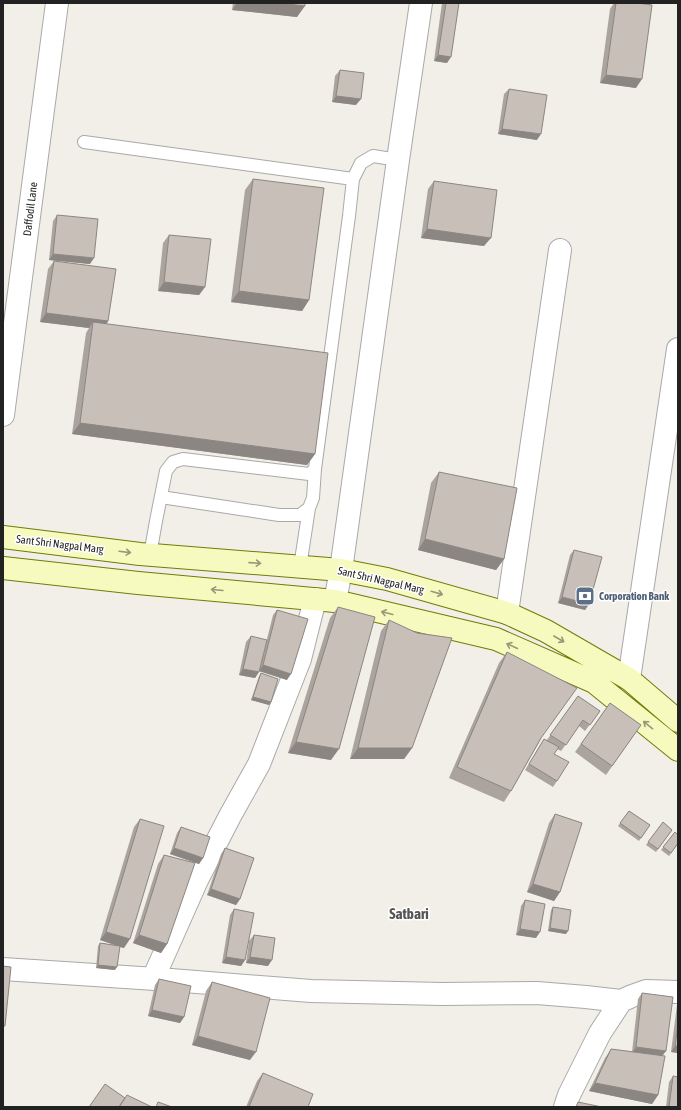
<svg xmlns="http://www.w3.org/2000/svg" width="681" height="1110" viewBox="0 0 681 1110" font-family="'Asap Condensed',sans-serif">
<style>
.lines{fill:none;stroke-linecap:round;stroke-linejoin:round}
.lane-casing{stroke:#a9a9a9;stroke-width:14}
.street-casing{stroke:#a9a9a9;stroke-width:24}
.secondary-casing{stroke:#707d05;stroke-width:24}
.lane{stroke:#fff;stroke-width:12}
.street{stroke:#fff;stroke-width:22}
.secondary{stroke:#f7fabf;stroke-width:22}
.wall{fill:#aba49e}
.shaded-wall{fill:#8b8681}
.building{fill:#c7bfb8;stroke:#8b8681}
.oneway{stroke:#979978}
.labels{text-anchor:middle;stroke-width:3;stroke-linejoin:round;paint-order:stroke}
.street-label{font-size:11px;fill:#222;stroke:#fff}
.service-label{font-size:11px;font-weight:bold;fill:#4e5e75;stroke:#fff;text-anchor:start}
.district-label{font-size:15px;font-weight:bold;fill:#555;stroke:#fff}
</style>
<rect width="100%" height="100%" fill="#f2efe9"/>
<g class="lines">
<defs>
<path id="lane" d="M84,142L353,179
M161,497L279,515H300L309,508L313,498L315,469
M150,555L156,521L166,471L173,462L183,459L309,474L315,469L349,216L353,179L361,163L373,156L398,160
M300,567L309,508"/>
<path id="street" d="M3,415L57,3
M335,601L341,570L398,160L421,3
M507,613L560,250
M629,679L678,349
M3,969L171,980L311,991L442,994L537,993L586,997L621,1001
M153,979L197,880L230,816L259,764L300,659L315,599
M565,1107L569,1095L600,1033L621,1001L632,996L646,991L678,992"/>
<path id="secondary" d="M3,537L140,554L341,570L387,579L507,613L546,631L629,679L678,721
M3,568L138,583L335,601L496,639L594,682L678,750"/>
</defs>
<!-- lane casing -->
<use href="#lane" class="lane-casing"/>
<!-- street casing -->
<use href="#street" class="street-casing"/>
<!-- secondary casing -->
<use href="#secondary" class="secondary-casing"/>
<!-- lane -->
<use href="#lane" class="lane"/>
<!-- street -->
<use href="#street" class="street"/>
<!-- secondary -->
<use href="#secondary" class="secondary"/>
</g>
<!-- wall -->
<path class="wall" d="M233,3H305L297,17L232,10Z
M442,3H459L447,63L434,61Z
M614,3H637L636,88L600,83L610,9Z
M340,70L356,105L332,102L335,76Z
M509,89L537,140L498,134L504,94Z
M253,179L309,300L302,311L231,302L245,190Z
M434,181L484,246L421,238L428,189Z
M57,215L90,264L49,260L53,221Z
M169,235L205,287L199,295L158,291L163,243Z
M54,261L108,321L107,324L315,454L307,465L72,434L86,333L89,328L40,322L48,269Z
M439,472L504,559L496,570L418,550L431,483Z
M574,550L589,604L585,610L558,603L570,555Z
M338,607L331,760L288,753L330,618Z
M277,610L287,680L259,671L255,678L239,675L246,642L251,636L261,663L273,615Z
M389,620L412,748L404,759H350L381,631Z
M507,652L541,739L511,791L504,802L449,778L499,663Z
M261,673L271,702L269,705L251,700L259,676Z
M578,696L600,711L585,731L579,726L561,751L557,749L554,754L557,781L553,787L525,770L544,739L547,740Z
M610,703L641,725L606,775L575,752Z
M629,811L650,825L639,841L618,826Z
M555,814L560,892L554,901L527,892L549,823Z
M140,819L124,948L119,947L115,970L96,968L98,946L100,943L115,945L100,940L134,827Z
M663,822L672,830L656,852L646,845Z
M181,827L203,858L199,864L170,854L177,833Z
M675,832L678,844L669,856L661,850Z
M225,848L240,899L236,905L207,895L221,854Z
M164,855L167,944L161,953L133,943L158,864Z
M525,900L536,938L516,935L521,906Z
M553,907L566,934L548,931L551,910Z
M234,909L245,960L241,966L222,963L230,915Z
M254,935L268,966L246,963L249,941Z
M159,979L184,1017L180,1023L148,1016L155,985Z
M212,982L250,1060L192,1045L206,991Z
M642,993L666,1051L662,1056L658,1095L652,1104L589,1091L605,1058L611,1049L632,1052L638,999Z
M678,997V1053L671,1052Z
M263,1073L308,1107H246L257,1081Z
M673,1076L678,1107H666L669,1082Z"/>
<!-- shaded-wall -->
<path class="shaded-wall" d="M237,3H279L305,6L297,17L232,10Z
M438,55L451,57L447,63L434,61Z
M606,75L642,79L636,88L600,83Z
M336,96L361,99L356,105L332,102Z
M502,129L541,134L537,140L498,134Z
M427,229L491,238L484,246L421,238Z
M53,254L94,258L90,264L49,260Z
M164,282L205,287L199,295L158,291Z
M239,291L309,300L302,311L231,302Z
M46,313L108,321L102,330L93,322L89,328L40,322Z
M80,423L315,454L307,465L72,434Z
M425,539L504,559L496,570L418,550Z
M562,597L589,604L585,610L558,603Z
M263,665L291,674L287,680L259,671Z
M243,669L259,672L255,678L239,675Z
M253,697L271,702L269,705L251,700Z
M296,742L339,749L331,760L288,753Z
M358,748H412L404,759H350Z
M174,848L203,858L199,864L170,854Z
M533,884L560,892L554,901L527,892Z
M211,889L240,899L236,905L207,895Z
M550,928L568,931L566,934L548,931Z
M520,929L540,932L536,938L516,935Z
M106,932L130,939L124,948L100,940Z
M139,935L167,944L161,953L133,943Z
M226,957L245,960L241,966L222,963Z
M250,957L272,960L268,966L246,963Z
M98,965L117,967L115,970L96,968Z
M152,1010L184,1017L180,1023L148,1016Z
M198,1036L256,1052L250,1060L192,1045Z
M675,1046H678V1053L671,1052Z
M636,1047L666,1051L662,1056L632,1053Z
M595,1083L658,1095L652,1104L589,1091Z"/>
<!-- building -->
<path class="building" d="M279,3H305V6Z
M446,3H459L451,57L438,55Z
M616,3H637L652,5L642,79L606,75Z
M340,70L364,73L361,99L336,96Z
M509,89L547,95L541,134L502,129Z
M253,179L324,188L309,300L239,291Z
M434,181L497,190L491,238L427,229Z
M57,215L98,219L94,258L53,254Z
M169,235L211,239L205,287L164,282Z
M54,261L116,269L108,321L46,313Z
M93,322L328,353L315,454L80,423Z
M439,472L517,488L504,559L425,539Z
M574,550L602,557L589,604L562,597Z
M338,607L375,617L339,749L296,742Z
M277,610L308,619L291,674L263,665Z
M389,620L417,633L452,638L412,748H358Z
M251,636L267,640L259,672L243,669Z
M507,652L577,688L541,738L511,791L457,767Z
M261,673L278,679L271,702L253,697Z
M578,696L600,711L590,725L583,720L566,745L550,735Z
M610,703L641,725L612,766L581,744Z
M544,739L559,747L554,754L569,762L557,781L529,764Z
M629,811L650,825L641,838L620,823Z
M555,814L582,823L560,892L533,884Z
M140,819L164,826L130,939L106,932Z
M663,822L672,830L658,849L648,842Z
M181,827L210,837L203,858L174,848Z
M675,832L678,835V843L671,853L663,847Z
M225,848L254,858L240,899L211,889Z
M164,855L195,863L167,944L139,935Z
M525,900L545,904L540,932L520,929Z
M553,907L571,910L568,931L550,928Z
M234,909L254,913L245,960L226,957Z
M254,935L275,938L272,960L250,957Z
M100,943L120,946L117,967L98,965Z
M3,966L11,967L5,1026H3Z
M159,979L191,986L184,1017L152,1010Z
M212,982L270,998L256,1052L198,1036Z
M642,993L673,997L666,1051L636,1047Z
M678,1025V1046H675Z
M611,1049L665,1056L658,1095L595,1083Z
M263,1073L313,1094L308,1107H249Z
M673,1076L678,1077V1107H669Z
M105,1084L125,1098L119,1107H89Z
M127,1095L152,1107H119Z
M158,1102L172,1107H156Z
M578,1102L602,1107H576Z"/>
<!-- one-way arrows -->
<defs><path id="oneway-shaft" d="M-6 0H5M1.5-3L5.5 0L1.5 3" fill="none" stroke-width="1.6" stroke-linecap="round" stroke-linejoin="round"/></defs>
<g class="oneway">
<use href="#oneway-shaft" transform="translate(125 552) rotate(7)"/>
<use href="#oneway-shaft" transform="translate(255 563) rotate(4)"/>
<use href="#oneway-shaft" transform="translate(217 590) rotate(-175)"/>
<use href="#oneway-shaft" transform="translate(437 593) rotate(16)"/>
<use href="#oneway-shaft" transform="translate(387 613) rotate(-166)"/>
<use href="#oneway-shaft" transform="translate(559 639) rotate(30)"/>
<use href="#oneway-shaft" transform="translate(512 646) rotate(-156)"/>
<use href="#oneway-shaft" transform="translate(648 725) rotate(-141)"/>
</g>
<!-- icons -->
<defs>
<symbol id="bank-square" viewBox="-11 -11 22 22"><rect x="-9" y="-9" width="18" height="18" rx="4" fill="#5c6f8a" stroke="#fff"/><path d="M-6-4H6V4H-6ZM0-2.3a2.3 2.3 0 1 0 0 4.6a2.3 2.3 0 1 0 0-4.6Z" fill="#fff"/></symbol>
</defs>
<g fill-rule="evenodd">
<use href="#bank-square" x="574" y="585" width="22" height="22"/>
</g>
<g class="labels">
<!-- street labels -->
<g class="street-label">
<text transform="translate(30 209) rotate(-83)" y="4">Daffodil Lane</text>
<text transform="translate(60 544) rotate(7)" y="4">Sant Shri Nagpal Marg</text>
<text transform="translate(381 580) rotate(13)" y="4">Sant Shri Nagpal Marg</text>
</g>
<!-- service labels -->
<g class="service-label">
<text x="599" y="600">Corporation Bank</text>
</g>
<!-- district labels -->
<g class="district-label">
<text x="409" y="919">Satbari</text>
</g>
</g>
<!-- border -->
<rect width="681" height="1110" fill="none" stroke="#222222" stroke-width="8"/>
</svg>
